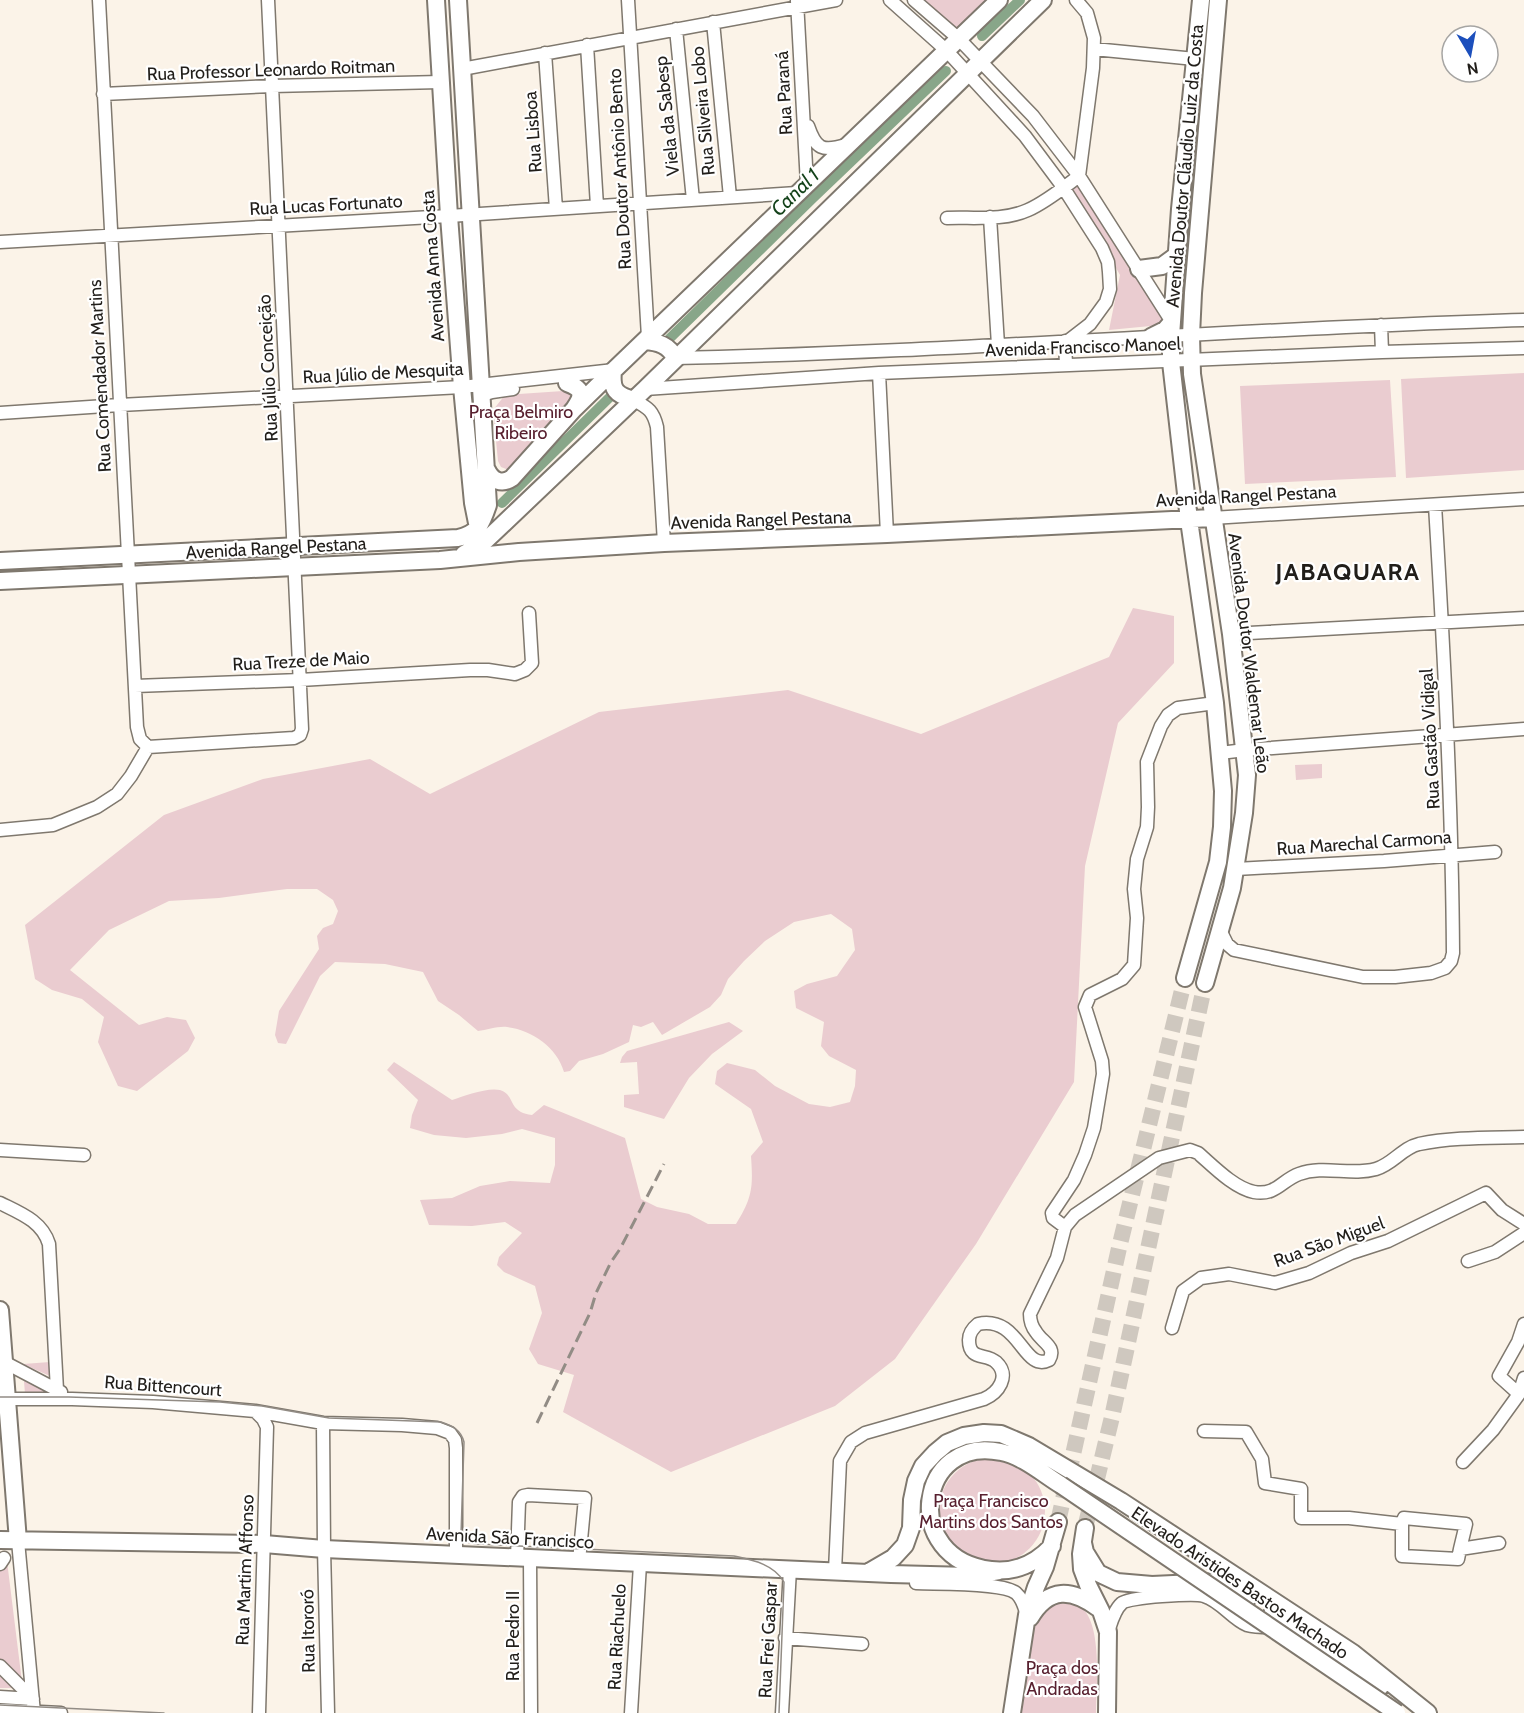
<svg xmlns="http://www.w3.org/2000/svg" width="1524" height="1713" viewBox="0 0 1524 1713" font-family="Cabin,sans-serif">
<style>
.green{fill:#eaccd0}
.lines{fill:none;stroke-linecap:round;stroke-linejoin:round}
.canal{stroke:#88a689;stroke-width:10}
.major-tunnel{stroke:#cfc8bf;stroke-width:16;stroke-dasharray:16 8;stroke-linecap:butt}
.minor-casing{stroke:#7f786e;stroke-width:15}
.major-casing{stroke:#7f786e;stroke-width:20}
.minor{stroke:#fff;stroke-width:12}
.major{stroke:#fff;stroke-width:16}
.tram{stroke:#928c85;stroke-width:1.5}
.rail{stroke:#928c85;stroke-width:3;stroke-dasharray:12 6;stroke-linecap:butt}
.major-bridge-casing{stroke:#7f786e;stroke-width:20;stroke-linecap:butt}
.major-bridge{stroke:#fff;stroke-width:16}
.labels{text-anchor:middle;stroke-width:4.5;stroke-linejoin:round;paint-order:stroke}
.street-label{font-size:18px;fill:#211e1a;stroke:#fff}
.park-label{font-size:18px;fill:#58202f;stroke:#fff}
.water-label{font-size:20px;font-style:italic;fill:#14421a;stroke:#fff}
.district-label{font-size:24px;font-weight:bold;letter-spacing:1.5px;fill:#211e1a;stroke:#fff}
</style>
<rect width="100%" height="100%" fill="#fbf3e8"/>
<!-- green -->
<path class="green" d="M918,0H994L958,34Z
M1081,186L1164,318L1161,325L1109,330L1120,275L1071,188Z
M1524,373V470L1406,478L1401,379Z
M1390,380L1396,477L1245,484L1240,386Z
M563,391L573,392L578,398L511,471L501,467L498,461L493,410L505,395Z
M1133,608L1174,616V663L1118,723L1085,866L1074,1082L976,1244L895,1359L835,1406L671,1472L563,1412L574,1375L538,1364L529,1349L542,1313L535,1286L504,1272L497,1265L499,1257L522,1233L505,1222L472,1226L429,1225L420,1200L452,1198L480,1186L510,1181L550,1183L555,1165V1138L522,1129L502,1134L466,1138L434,1135L410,1128L412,1115L418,1100L387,1070L394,1062L452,1100C463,1096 488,1087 500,1090C516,1095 507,1112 532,1115L544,1105L625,1138L641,1199L657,1207L689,1214L708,1224H736C753,1197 753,1186 751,1156L763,1142L751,1109L715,1084L717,1071L727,1063L755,1070L775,1086L809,1104L830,1107L850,1102L855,1086L856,1070L829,1056L821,1046L824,1022L796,1008L794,991L807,984L837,976L855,950L852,929L831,914L794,922L765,941L744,961L728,979L721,995L710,1007L662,1035L653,1022L641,1027L633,1025L629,1042L603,1054L579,1061L570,1071L564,1072C557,1047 532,1030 507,1027C498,1026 487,1030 478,1031L459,1015L438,1001L423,972L385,964L335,962L320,976L286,1044L278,1043L275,1035L279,1011L319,949L317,936L323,928L333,924L338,911L333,900L317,889H287L219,898L169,901L109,930L70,970L139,1025L167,1017L186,1020L195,1038L188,1051L137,1091L118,1086L98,1042L104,1017L82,999L52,990L35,979L25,925L164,815L263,779L370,759L430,794L599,712L788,690L921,734L1109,657Z
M1322,764V778L1296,780L1295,765Z
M729,1022L743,1031L712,1054L689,1078L664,1119L624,1107V1095L639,1094L637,1062L620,1063L622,1057L627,1051Z
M50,1362L52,1377L23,1364Z
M24,1381L51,1394H25Z
M939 1511a53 53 0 1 1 106 0a53 53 0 1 1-106 0Z
M0,1556L7,1561L22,1682L20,1688H0Z
M1059,1598C1066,1600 1076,1603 1081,1607C1103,1625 1096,1687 1096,1713H1022L1032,1626L1037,1612Z"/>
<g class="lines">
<!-- canal -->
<path class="canal" d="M982,36L1020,0
M669,339L813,198L946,71
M502,503L609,398"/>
<!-- major-tunnel -->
<path class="major-tunnel" d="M1058,1522L1119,1248L1185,978
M1085,1528L1112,1417L1205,983"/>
<defs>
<path id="minor" d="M99,0L137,727L140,739L148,747
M628,0L648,337
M890,0L946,50L1025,136L1063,187L1102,248L1108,262L1109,272L1110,289L1106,302L1090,324L1068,341
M914,0L959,39L1033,116L1079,176L1172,322
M797,1L807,184
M713,22L730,197
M676,29L693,200
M587,45L597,206
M1094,49L1195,59
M545,53L556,209
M462,69L836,0
M103,94L272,86L440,82
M808,126C816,149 822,152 846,145
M990,217L998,345
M947,218C973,217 1004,221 1028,210C1046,202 1063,188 1079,176L1093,68L1094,38L1087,13L1076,0
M0,242L449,216L797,193
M1381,325L1382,352
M1065,341L1066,365
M675,358C958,352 1241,328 1524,320
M879,373L887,534
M645,389L879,373L1382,352L1524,348
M482,395L492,392L513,389
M634,400C648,408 653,410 657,427L664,543
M0,413L120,405L462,387L614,370
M1212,518L1524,499
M1231,634L1524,618
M135,686L300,680L470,670H488L515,674L525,670L532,663L529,613
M1220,753L1245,750L1524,729
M0,830L53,825L97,807L117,794L131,776L148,747L294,738L300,735L302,729L268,0
M1236,869L1384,861L1495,852
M1221,932L1227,944L1234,950L1363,977H1395L1431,973L1445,968L1451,961L1453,953C1452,803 1444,654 1435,505
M0,1150L84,1155
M0,1203C20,1213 42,1221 49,1244L57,1390
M1065,1227L1053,1218L1052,1213L1074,1180L1085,1155L1094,1128L1103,1074L1102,1061L1085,1007L1090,995L1122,979L1134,965L1137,918L1134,889L1137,859L1147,827L1148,807L1147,762L1161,726L1168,715L1178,708L1215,703
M1468,1261L1495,1252L1524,1233
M1172,1328L1183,1291L1201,1278L1229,1274L1275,1283L1309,1273L1351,1253L1388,1241L1486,1193L1502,1210L1524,1224
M4,1362L61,1392
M1519,1394L1499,1376L1518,1342L1524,1324
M1,1399H72L153,1402L255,1411L323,1423L402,1425L437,1428L450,1433L455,1440L456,1448V1554
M255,1411L263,1419L267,1427L259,1713
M323,1423L324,1549L328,1713
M1204,1431L1246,1432L1262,1459L1265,1483L1301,1489V1518H1349L1402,1524V1556L1458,1559L1460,1549L1499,1543
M1463,1462L1493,1430L1519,1394L1524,1378
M1402,1524L1404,1518L1466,1524L1460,1549
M18,1541L34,1713
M517,1558L519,1502L523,1496L528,1495L585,1498L579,1561
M530,1559L531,1713
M0,1564L4,1558
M835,1571L840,1461L851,1442L865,1433L984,1399C998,1393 1011,1376 996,1362C986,1353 969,1361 969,1340C969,1333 973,1328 978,1324C1020,1315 1023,1373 1049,1360C1057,1347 1042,1342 1036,1332C1032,1327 1030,1320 1030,1314L1057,1258L1065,1227L1075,1215L1159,1158L1190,1150L1198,1153C1213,1166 1234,1188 1254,1192C1276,1196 1282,1180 1299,1174C1324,1165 1351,1176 1376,1169C1393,1164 1402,1148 1419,1144C1453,1137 1490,1138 1524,1137
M916,1583C937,1584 1002,1582 1016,1593C1023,1599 1024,1607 1027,1615
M1108,1632C1111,1623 1114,1610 1122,1603C1128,1597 1195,1593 1204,1596C1221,1601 1232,1619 1247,1625C1254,1627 1263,1627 1270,1627
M785,1638L862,1644
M0,1666L33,1699
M0,1697L33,1699
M0,1710L61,1713
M631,1713L640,1564
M782,1713L790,1569"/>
<path id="major" d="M436,0L449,216L462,387L473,503L479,533
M1139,269L1162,266L1177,255
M1151,337L1165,330L1172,322
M645,341C658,342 669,345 675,358
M613,371C611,390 616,395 634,400
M567,383C584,389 583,396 574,409
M487,470C492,481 502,485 512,478L574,409L614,370L999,0
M464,554L482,544L499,528L645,389L1043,0
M0,561L458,538C478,534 482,523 488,505L458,0
M0,581L440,560L519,552L664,543L887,534L1212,518
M1185,978L1218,862L1222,827L1223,791L1215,703L1189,520L1171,362V336L1180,209L1201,0
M1205,983L1232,888L1244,813L1247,775L1231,634L1192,374L1191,335L1193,293L1218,0
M0,1310L18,1541
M1085,1528L1081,1554L1082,1569L1088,1585L1101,1611L1108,1632L1107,1713
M0,1540L264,1544L324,1549L891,1574L969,1576L999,1571
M1083,1543L1085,1552L1098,1573L1117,1582L1152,1585L1217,1582L1228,1585L1248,1598
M1052,1546C1036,1563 1015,1573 991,1570C899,1559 918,1434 1001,1452C1023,1456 1043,1474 1061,1485
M869,1572L893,1558L905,1545L911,1528L912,1500L916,1481L923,1466L935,1453L947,1443L964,1436L984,1433L1001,1434L1029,1446L1121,1501L1353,1653L1428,1713
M1272,1614L1380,1687
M1030,1618C1049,1586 1072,1589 1098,1608
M1012,1713L1027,1615L1036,1587L1045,1567L1058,1522"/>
</defs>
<!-- minor casing -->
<use href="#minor" class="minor-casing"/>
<!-- major casing -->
<use href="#major" class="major-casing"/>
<!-- minor -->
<use href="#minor" class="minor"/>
<!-- major -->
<use href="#major" class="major"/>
<!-- tram -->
<path class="tram" d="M0,1397H69L220,1402L262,1406L329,1418L441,1422C453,1426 461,1430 464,1442L461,1535L466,1542L477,1544L734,1556C752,1560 774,1564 784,1582L779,1713
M0,1705L164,1713"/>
<!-- rail -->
<path class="rail" d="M537,1423L590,1313L596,1293L611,1262L620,1249L664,1164"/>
<defs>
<path id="major-bridge" d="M1061,1485L1397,1713"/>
</defs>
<!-- major-bridge casing -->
<use href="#major-bridge" class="major-bridge-casing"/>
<!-- major-bridge -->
<use href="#major-bridge" class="major-bridge"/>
</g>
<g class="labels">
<!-- street labels -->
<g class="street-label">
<text transform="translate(271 70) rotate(-2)" y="6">Rua Professor Leonardo Roitman</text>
<text transform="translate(784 93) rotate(-93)" y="6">Rua Paraná</text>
<text transform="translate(703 111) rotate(-95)" y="6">Rua Silveira Lobo</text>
<text transform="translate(667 116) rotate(-96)" y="6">Viela da Sabesp</text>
<text transform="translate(533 132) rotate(-94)" y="6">Rua Lisboa</text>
<text transform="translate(1185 166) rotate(-85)" y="6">Avenida Doutor Cláudio Luiz da Costa</text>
<text transform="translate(620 169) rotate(-93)" y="6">Rua Doutor Antônio Bento</text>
<text transform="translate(326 205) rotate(-3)" y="6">Rua Lucas Fortunato</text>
<text transform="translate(433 266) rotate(-94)" y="6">Avenida Anna Costa</text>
<text transform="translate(1083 347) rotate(-2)" y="6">Avenida Francisco Manoel</text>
<text transform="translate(268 368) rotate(-93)" y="6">Rua Júlio Conceição</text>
<text transform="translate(383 373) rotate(-3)" y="6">Rua Júlio de Mesquita</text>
<text transform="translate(100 376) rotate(-93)" y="6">Rua Comendador Martins</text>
<text transform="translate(1246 496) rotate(-3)" y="6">Avenida Rangel Pestana</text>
<text transform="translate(761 520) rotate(-2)" y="6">Avenida Rangel Pestana</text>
<text transform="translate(276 548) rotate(-3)" y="6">Avenida Rangel Pestana</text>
<text transform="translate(1249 653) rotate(83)" y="6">Avenida Doutor Waldemar Leão</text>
<text transform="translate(301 661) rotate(-3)" y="6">Rua Treze de Maio</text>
<text transform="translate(1430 739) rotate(-93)" y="6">Rua Gastão Vidigal</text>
<text transform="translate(1364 843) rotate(-4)" y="6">Rua Marechal Carmona</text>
<text transform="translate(1329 1242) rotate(-20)" y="6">Rua São Miguel</text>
<text transform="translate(163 1386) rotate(4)" y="6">Rua Bittencourt</text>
<text transform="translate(510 1538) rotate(3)" y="6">Avenida São Francisco</text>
<text transform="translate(245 1570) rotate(-88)" y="6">Rua Martim Affonso</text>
<text transform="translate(1240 1583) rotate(34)" y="6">Elevado Aristides Bastos Machado</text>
<text transform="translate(308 1631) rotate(-91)" y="6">Rua Itororó</text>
<text transform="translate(513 1636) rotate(-90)" y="6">Rua Pedro II</text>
<text transform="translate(617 1637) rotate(-87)" y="6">Rua Riachuelo</text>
<text transform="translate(768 1640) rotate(-87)" y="6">Rua Frei Gaspar</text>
</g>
<!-- park labels -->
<g class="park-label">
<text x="521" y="418">Praça Belmiro<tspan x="521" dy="21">Ribeiro</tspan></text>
<text x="991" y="1507">Praça Francisco<tspan x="991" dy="21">Martins dos Santos</tspan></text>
<text x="1062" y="1674">Praça dos<tspan x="1062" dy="21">Andradas</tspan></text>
</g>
<!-- water labels -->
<g class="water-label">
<text transform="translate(795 192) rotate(-44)" y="7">Canal 1</text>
</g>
<!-- district labels -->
<g class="district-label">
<text x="1348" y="580">JABAQUARA</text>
</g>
</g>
<!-- north arrow -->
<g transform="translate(1470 54) rotate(170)"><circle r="28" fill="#ffffff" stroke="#a6a5a3" stroke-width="1.5"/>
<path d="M0-4.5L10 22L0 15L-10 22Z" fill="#1c4fbc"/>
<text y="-9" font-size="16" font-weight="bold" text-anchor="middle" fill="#211e1a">N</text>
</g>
</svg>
